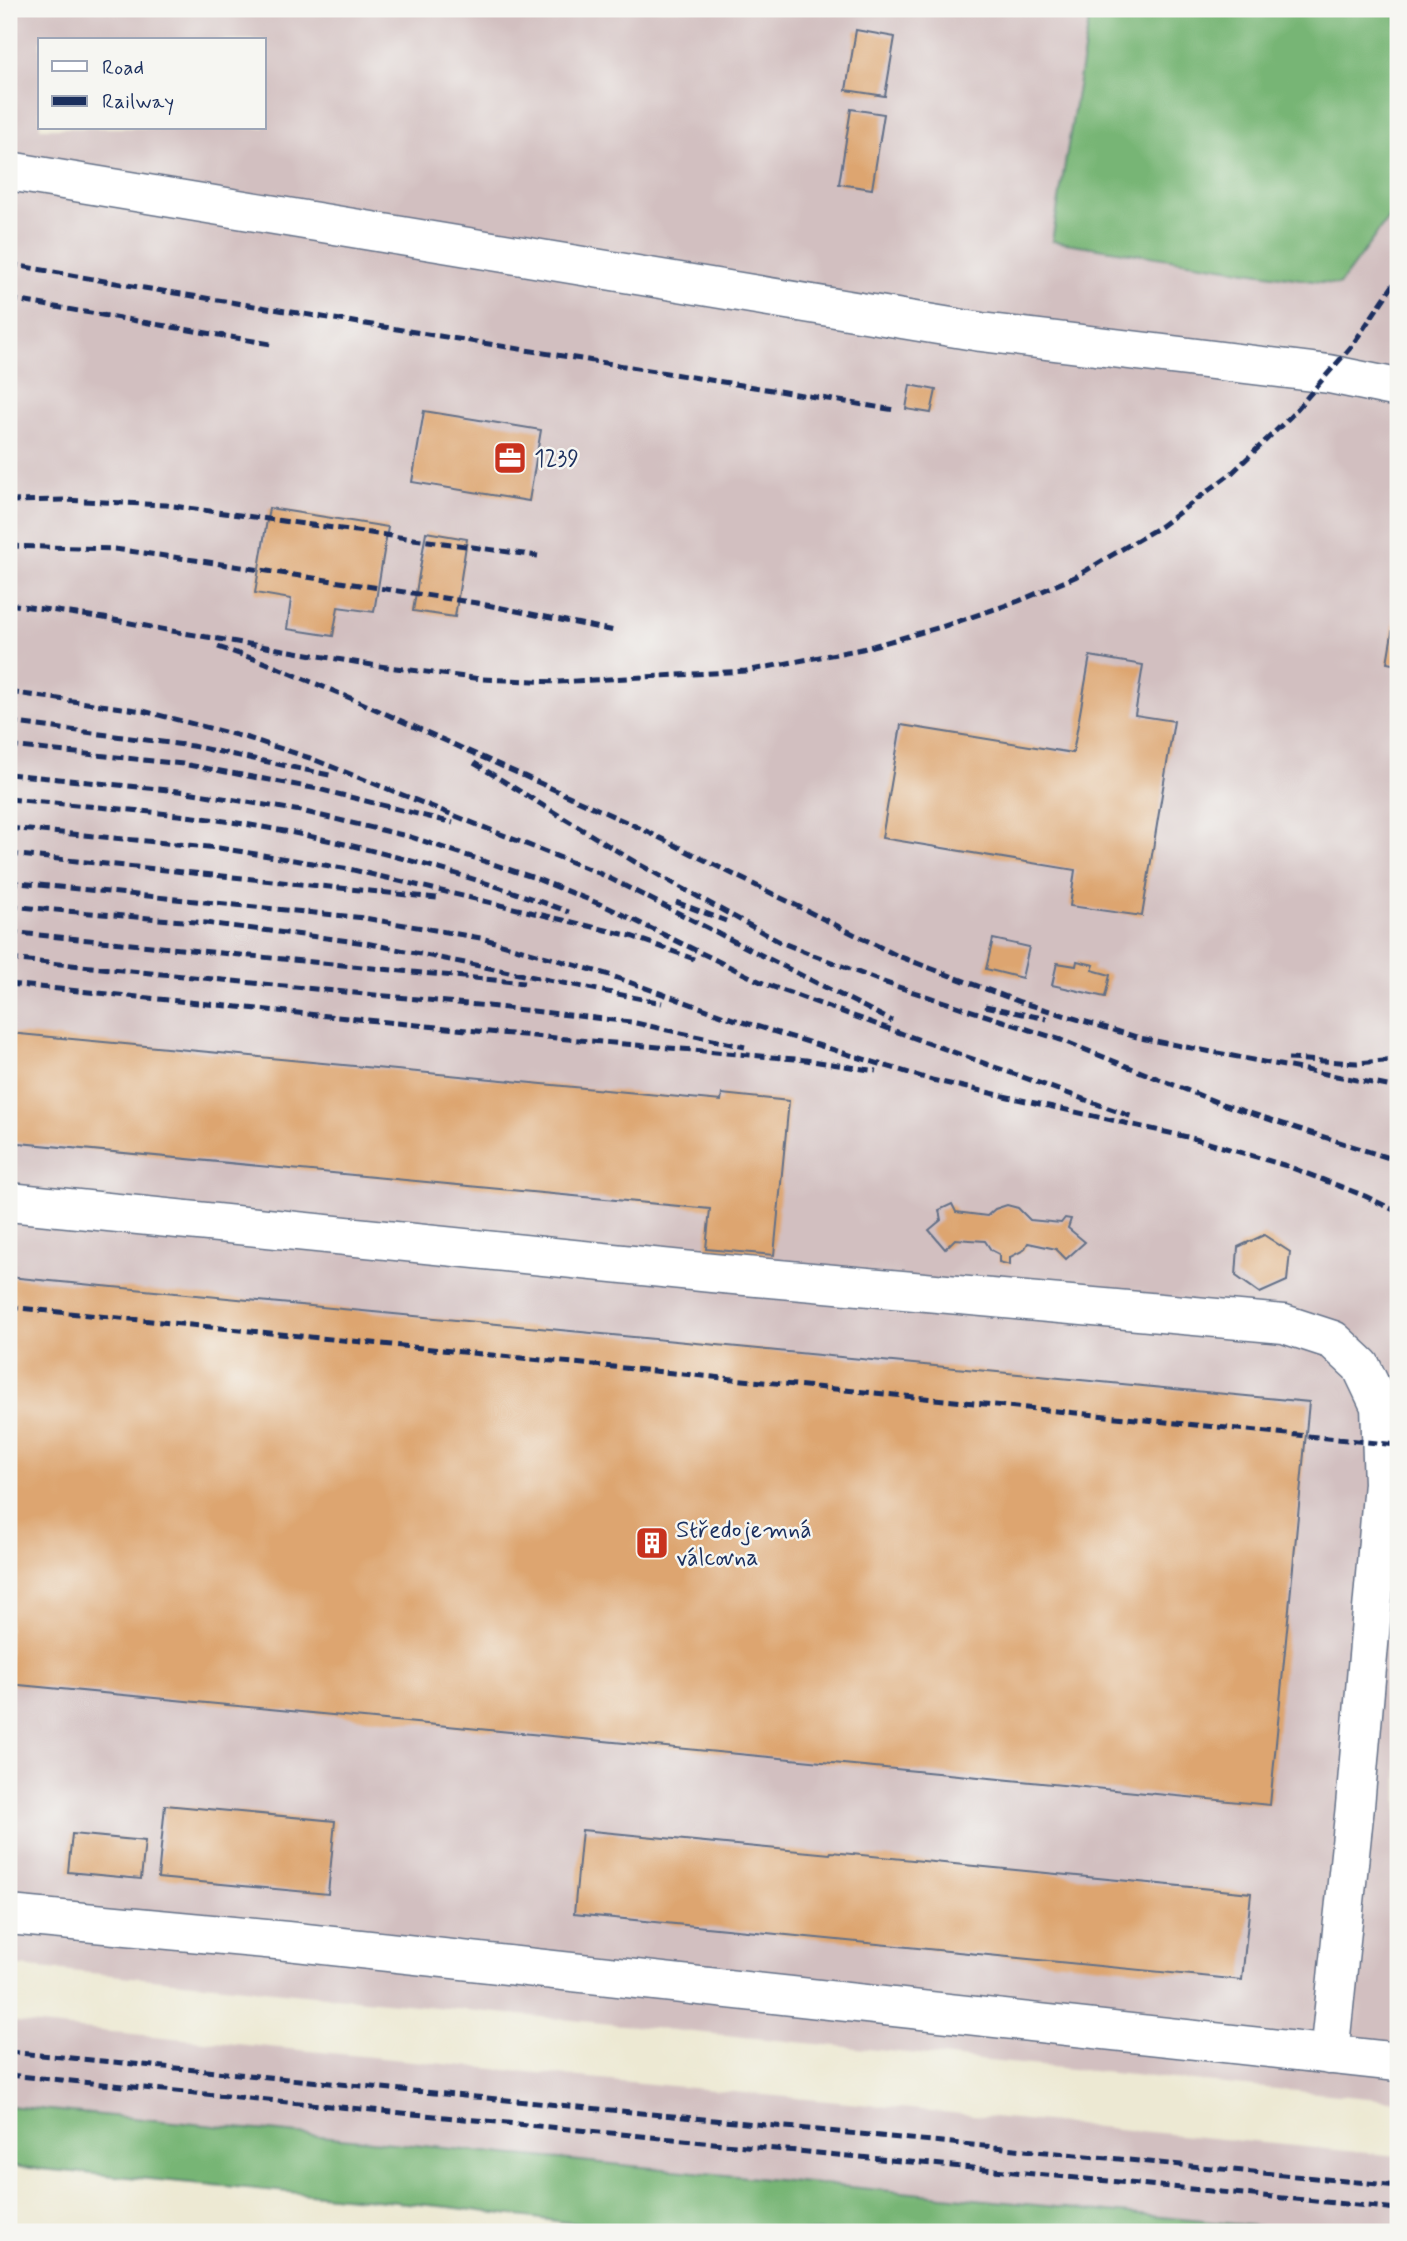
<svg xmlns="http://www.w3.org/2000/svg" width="1407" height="2241" viewBox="0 0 1407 2241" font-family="Mynerve,sans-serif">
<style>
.industrial{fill:#d2bfc0;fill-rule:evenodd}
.forest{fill:#77b575;stroke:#49726a;stroke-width:2}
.building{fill:#dda570}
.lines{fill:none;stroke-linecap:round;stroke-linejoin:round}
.minor-casing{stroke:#647087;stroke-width:41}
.minor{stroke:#fff;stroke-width:38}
.rail{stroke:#1b2f5e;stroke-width:5;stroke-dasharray:10 5;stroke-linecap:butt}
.labels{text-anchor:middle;stroke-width:5;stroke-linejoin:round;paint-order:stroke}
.poi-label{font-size:24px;fill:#1b2f5e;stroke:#f6f6f2;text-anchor:start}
</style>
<rect width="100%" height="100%" fill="#f6f6f2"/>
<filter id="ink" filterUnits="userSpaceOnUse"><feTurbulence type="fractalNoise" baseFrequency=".0143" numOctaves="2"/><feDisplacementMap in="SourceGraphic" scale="14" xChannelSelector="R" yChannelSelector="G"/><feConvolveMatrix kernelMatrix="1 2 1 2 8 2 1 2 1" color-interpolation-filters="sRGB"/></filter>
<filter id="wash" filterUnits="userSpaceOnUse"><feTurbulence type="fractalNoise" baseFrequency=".00686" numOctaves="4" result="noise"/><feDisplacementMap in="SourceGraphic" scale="28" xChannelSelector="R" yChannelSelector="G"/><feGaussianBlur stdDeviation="1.57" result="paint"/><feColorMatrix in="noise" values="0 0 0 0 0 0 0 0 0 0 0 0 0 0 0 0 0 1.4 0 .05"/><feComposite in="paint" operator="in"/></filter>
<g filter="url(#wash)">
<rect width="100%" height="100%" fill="#ede9d3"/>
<!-- industrial -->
<path class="industrial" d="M9,9H1398V2101L9,1965ZM40,40H264V128H40Z
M9,2022L1398,2156V2232H1316L9,2106Z"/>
<!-- forest -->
<path class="forest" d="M1091,9H1398V205L1339,285L1052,241Z
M9,2106L1316,2232H642L449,2207L9,2166Z"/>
<g id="blocks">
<!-- building -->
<path class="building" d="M856,30L895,37L885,96L846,90Z
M851,109L884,114L872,189L839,184Z
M910,385L936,390L931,413L906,409Z
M424,411L541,430L529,501L412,482Z
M269,508L388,527L374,612L338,607L333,636L287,629L291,599L255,593Z
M426,532L467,539L455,617L413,611Z
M1397,603H1398V665L1387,663Z
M1090,656L1143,665L1135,715L1174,721L1142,916L1070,906L1075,870L882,838L901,725L1073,753Z
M993,939L1029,947L1022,978L986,969Z
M1077,961L1094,965L1092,970L1110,975L1105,997L1052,985L1057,963L1076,966Z
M9,1033L721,1101L722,1094L789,1101L774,1255L706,1249L710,1209L9,1142Z
M952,1204L956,1212L987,1216L995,1209L1007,1205L1018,1208L1030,1220L1061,1223L1065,1218L1071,1219L1068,1228L1085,1242L1066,1259L1056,1249L1028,1243L1024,1250L1010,1257V1265L999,1262V1254L991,1250L985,1241L955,1239L945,1249L929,1230L941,1220L939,1210Z
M1264,1235L1290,1252L1287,1281L1260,1293L1236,1276L1238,1247Z
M9,1277L1309,1402L1270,1805L9,1684Z
M165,1805L335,1821L328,1894L158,1878Z
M582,1830L830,1854L831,1852L1251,1893L1242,1980L574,1914Z
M72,1834L145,1841L141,1879L68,1872Z"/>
</g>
</g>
<g filter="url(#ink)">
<use href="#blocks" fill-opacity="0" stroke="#647087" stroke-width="2"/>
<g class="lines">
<defs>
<path id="minor" d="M9,171L981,332L1329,374L1398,388
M9,1202L712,1273L1284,1324L1333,1340L1361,1366L1380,1406L1383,1483L1355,1806L1329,2055
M9,1915L287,1941L1398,2062"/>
</defs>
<!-- minor casing -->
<use href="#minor" class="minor-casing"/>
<!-- minor -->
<use href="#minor" class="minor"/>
<!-- rail -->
<path class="rail" d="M9,264L144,288L895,410
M9,299L271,344
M9,501L65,500L166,505L538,556
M9,546L114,549L202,561L477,603L615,631
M9,604L104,618L172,631L372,665L481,679L558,682L746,671L862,649L941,627L1019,601L1075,577L1161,526L1232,473L1290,417L1351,347L1398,278
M218,647L266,663L355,700L644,830L898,956L1020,1002L1140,1038L1398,1088
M9,692L143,711L248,738L310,758L601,874L892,1021
M9,722L192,746L334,776
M9,746L183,764L318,789L453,823
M474,763L635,862L780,942L883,982L1061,1040L1219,1103L1398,1161
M9,774L187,792L301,811L411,837L532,877L607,907L765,984L1133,1117
M9,799C105,808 204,814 299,834C391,853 481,879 569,912
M9,828L219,848L349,869L631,936L694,959
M9,854L437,898
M9,882L364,918L481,938L606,974L733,1019L932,1080L1192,1138L1287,1166L1365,1196L1398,1212
M676,902L726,921
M9,906L206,923L366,943L662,1003
M9,932L524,983
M9,959L488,1006L631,1022L745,1047
M9,984L477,1031L806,1060L876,1071
M985,1006L1047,1019
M1288,1059L1357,1063L1398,1060
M9,1307L1398,1445
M9,2052L1398,2186
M9,2075L1398,2209"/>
</g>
</g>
<!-- icons -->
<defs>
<symbol id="office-square" viewBox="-11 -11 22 22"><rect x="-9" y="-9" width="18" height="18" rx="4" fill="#c8321e" stroke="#f6f6f2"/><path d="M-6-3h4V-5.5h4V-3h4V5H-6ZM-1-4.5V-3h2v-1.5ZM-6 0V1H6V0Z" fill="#fff"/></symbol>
<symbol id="building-square" viewBox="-11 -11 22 22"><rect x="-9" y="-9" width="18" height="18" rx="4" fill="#c8321e" stroke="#f6f6f2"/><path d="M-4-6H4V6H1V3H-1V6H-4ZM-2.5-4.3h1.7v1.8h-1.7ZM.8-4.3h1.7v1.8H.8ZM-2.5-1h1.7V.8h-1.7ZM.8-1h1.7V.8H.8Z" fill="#fff"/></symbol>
</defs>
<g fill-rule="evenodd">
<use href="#office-square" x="491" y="439" width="38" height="38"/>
<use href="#building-square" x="633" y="1524" width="38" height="38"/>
</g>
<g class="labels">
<!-- poi labels -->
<g class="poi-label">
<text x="534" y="466">1239</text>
<text x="676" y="1537">Středojemná<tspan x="676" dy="28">válcovna</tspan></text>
</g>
</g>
<!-- margin -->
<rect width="1407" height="2241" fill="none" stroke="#f6f6f2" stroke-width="35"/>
<!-- legend -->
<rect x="38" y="38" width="228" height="91" fill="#f6f6f2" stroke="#9ea6b7" stroke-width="2"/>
<rect x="52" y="61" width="35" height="10" fill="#ffffff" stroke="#9ea6b7" stroke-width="2"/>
<text x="102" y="74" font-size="21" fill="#1b2f5e">Road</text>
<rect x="52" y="96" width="35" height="10" fill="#1b2f5e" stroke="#9ea6b7" stroke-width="2"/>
<text x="102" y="108" font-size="21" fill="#1b2f5e">Railway</text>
</svg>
